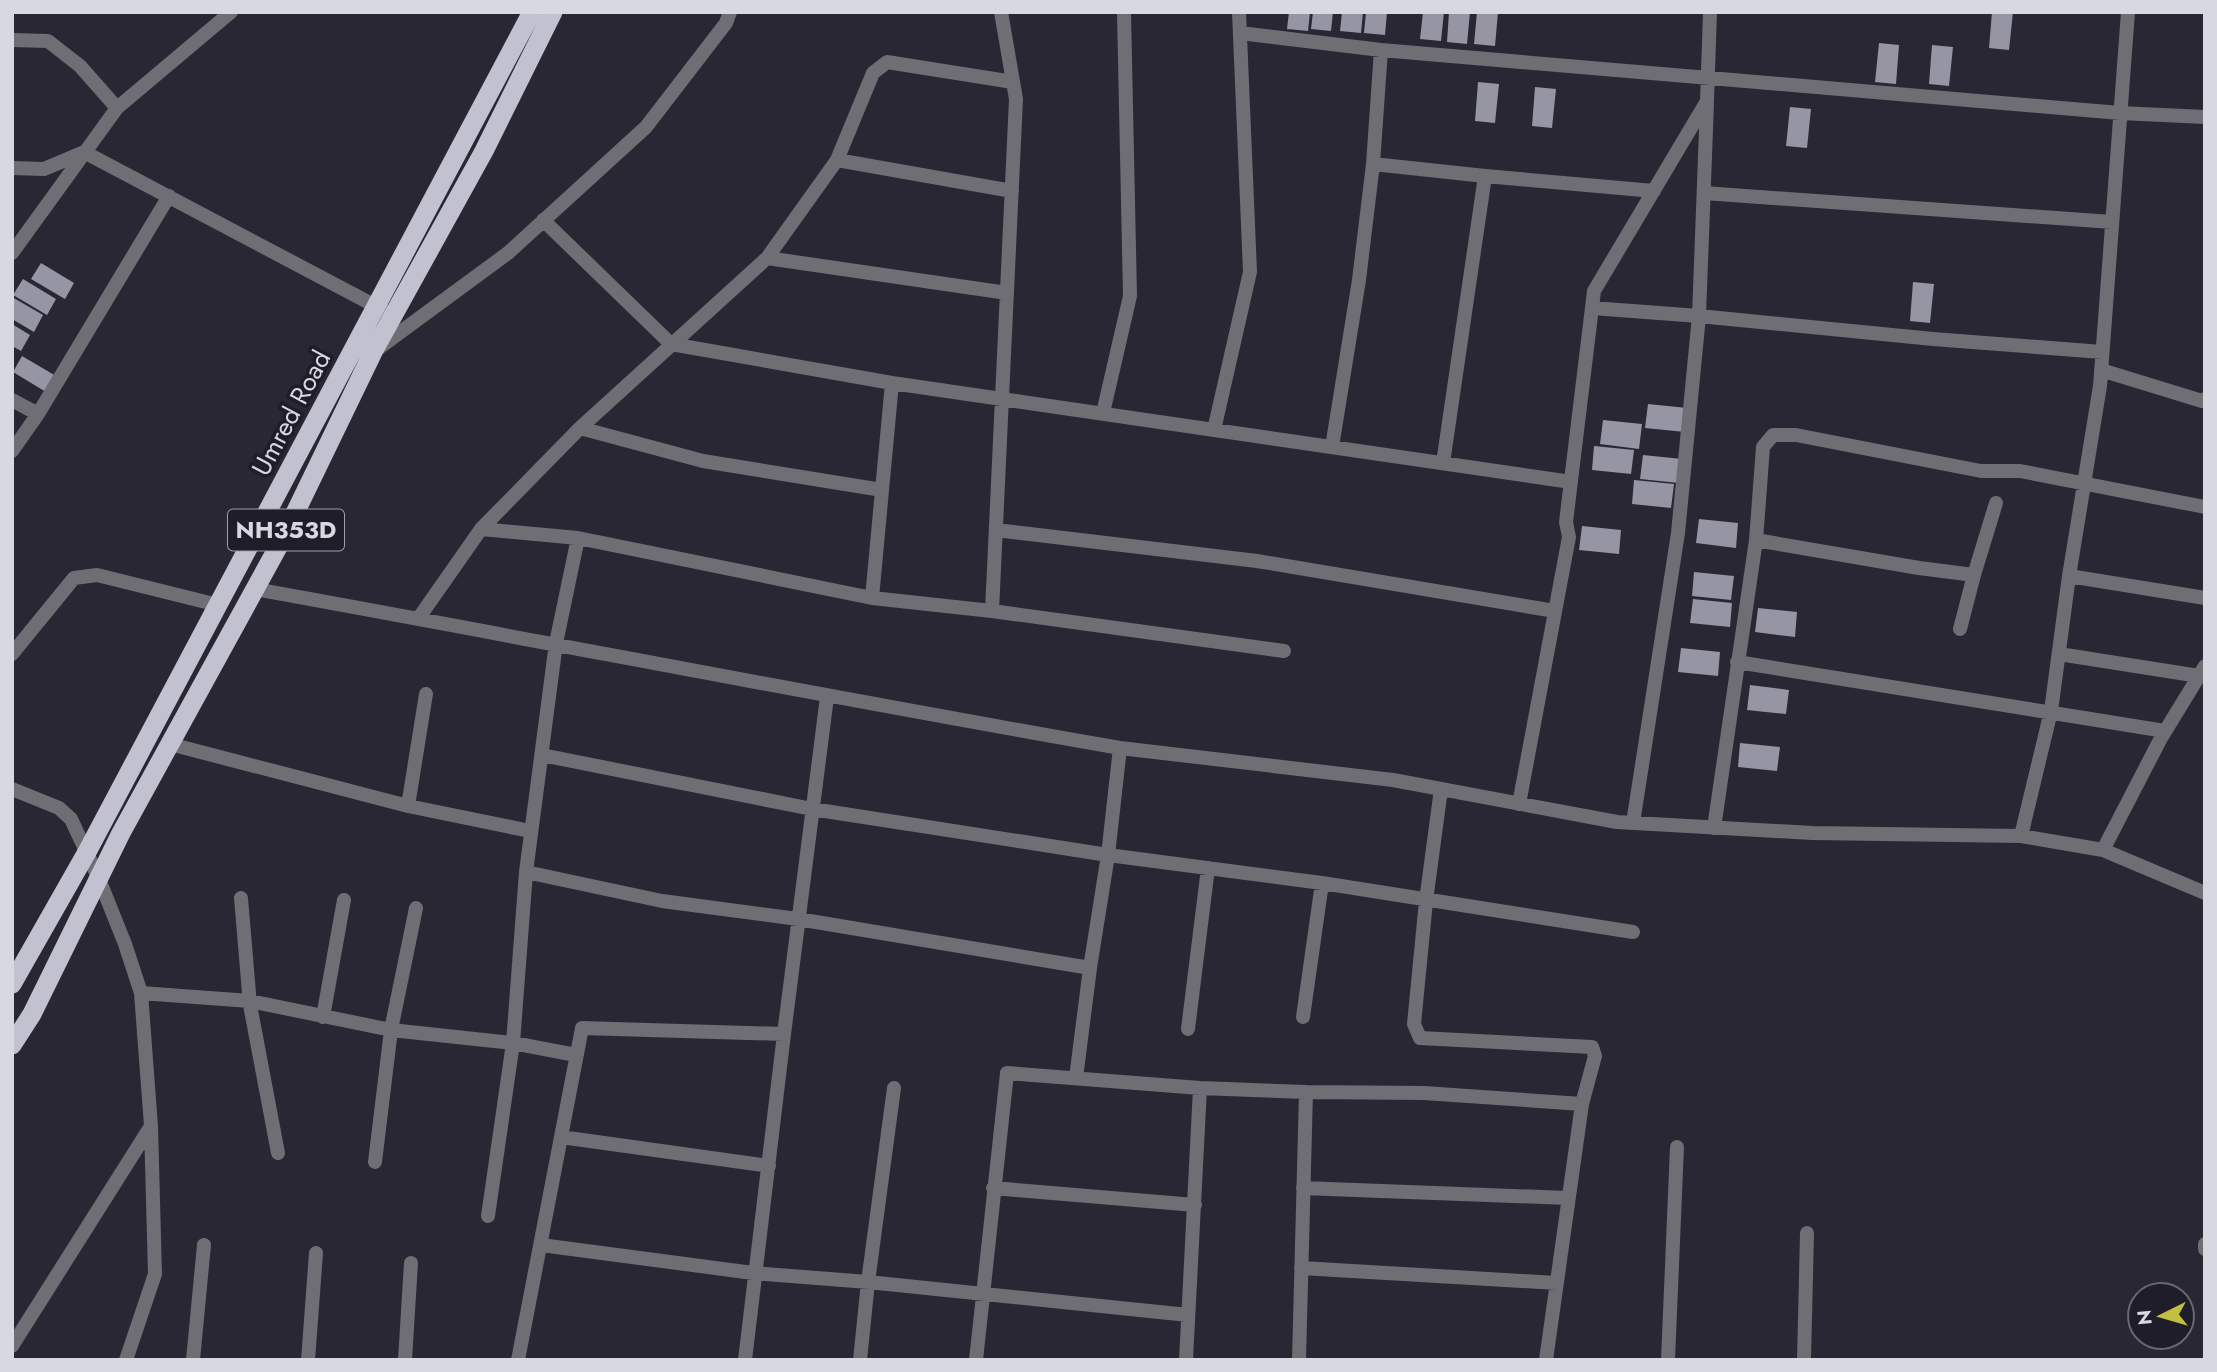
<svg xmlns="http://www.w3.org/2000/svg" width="2217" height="1372" viewBox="0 0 2217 1372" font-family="Jost,sans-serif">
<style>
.building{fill:#9695a4}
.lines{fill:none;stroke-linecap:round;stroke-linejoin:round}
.minor{stroke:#6e6e74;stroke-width:14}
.trunk{stroke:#c2c1d0;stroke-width:19}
.labels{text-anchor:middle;stroke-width:7;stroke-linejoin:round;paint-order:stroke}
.shield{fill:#1e1d29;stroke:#a0a0a9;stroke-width:2}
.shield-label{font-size:24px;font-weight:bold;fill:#d8d8e0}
.street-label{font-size:26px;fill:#d8d8e0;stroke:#1e1d29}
</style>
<rect width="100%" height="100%" fill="#282733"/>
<!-- building -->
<path class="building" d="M1289,12H1310L1308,31L1287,29Z
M1313,12H1333L1331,31L1311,29Z
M1342,12H1363L1361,33L1340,31Z
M1366,12H1387L1385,35L1364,33Z
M1423,12H1444L1441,41L1420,39Z
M1449,12H1470L1467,44L1447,42Z
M1477,12H1498L1495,46L1474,44Z
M1992,12H2013L2009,50L1989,48Z
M1879,43L1899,45L1896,84L1875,82Z
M1932,45L1953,47L1949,86L1929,84Z
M1478,82L1499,84L1495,123L1475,121Z
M1535,87L1556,89L1552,128L1532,126Z
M1790,107L1811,109L1807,148L1786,146Z
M41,263L74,283L65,299L31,279Z
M23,279L56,299L47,315L13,295Z
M1913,282L1934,284L1930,323L1910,321Z
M12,297L43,315L34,332L12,319Z
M12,324L30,335L21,351L12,346Z
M22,356L56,376L46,392L13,372Z
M1648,404L1687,408L1685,432L1645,428Z
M1603,420L1642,424L1639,449L1600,444Z
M1594,446L1634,450L1631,474L1592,470Z
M1643,455L1682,459L1679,483L1640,479Z
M1634,480L1674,484L1671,508L1632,504Z
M1699,519L1738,523L1736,548L1696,543Z
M1582,526L1621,530L1619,554L1579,550Z
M1694,572L1734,576L1731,600L1692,596Z
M1693,599L1732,603L1730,627L1690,623Z
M1758,608L1797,612L1795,637L1755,632Z
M1681,648L1720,652L1718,676L1678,672Z
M1750,685L1789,690L1786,714L1747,710Z
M1740,743L1780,747L1777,771L1738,767Z"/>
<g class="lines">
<!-- minor -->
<path class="minor" d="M1001,12L1016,99L992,611L1284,651
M1240,33L1381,50L2120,113L2205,117
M12,40L48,41L80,66L117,108L12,253
M117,108L231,12
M84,152L383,310
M1373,164L1485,176
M12,168L44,169L82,153
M1012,191L837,160L873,73L887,62L1013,82
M1704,193L2112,222
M767,258L1007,293
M1592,308L1699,316L1707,103
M376,350L508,253L646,127L726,23L730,12
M2101,370L2202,401L2205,399
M892,383L1571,482
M12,400L38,414L169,196
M1103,413L1130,296L1124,12
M580,428L703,461L882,490
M1214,430L1250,272L1239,12
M1332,447L1359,280L1373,164L1381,50
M12,451L38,414
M1443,463L1485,176L1654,191
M481,529L578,538L872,598L892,383L671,344L543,220
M996,530L1257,561L1555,611
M578,538L556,643L526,872L662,901L798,919L1090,968L1108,855L1322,883L1633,932
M1756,540L1919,568L1974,575L1996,503
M2069,576L2205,598
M254,589C543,641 831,698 1120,748L1108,855L812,809L542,755
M872,598L992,611
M418,619L481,529L580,428L767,258L837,160
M1960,629L1974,575
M12,654L74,578L97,575L218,605
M2059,654L2199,676
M1737,662L2165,731
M170,744L408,806L530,831
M1120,748L1393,780L1617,822L1812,833L2021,836L2103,850L2205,893
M12,789L59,808L71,819L99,879L125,944L141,993L151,1126L155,1274L126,1360
M1441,789L1426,901L1414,1024L1420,1038L1592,1047L1595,1056L1582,1104
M1519,804L1569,537L1566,522L1594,291L1707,101L1710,12
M408,806L426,694
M1633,823L1678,533L1699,316L1933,339L2102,352
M1714,828L1756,540L1763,447L1773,435H1796L1981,471H2020L2205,507
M2021,836L2051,711L2069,576L2100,386L2128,12
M2103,850L2161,738L2205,666
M241,898L250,1005L278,1153
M141,993L250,1001L391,1030L513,1043L576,1055
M323,1017L344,900
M1303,1017L1322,883
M1188,1029L1208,868
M784,1034L827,697
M1076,1078L1090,968
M561,1137L769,1166
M375,1162L391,1030L416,908
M993,1188L1195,1205
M1303,1188L1568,1198
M488,1216L513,1043L526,872
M2205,1244V1249
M541,1245L753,1273L868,1282L1188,1315
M1301,1268L1557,1283
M12,1346L151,1126
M193,1360L204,1245
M308,1360L316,1253
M405,1360L411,1263
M518,1360L582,1028L784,1034L745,1360
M860,1360L868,1282L894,1088
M976,1360L1007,1073L1200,1088L1306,1092L1424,1093L1582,1104L1546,1360
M1186,1360L1200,1088
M1299,1360L1306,1092
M1668,1360L1677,1147
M1804,1360L1807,1233"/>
<!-- trunk -->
<path class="trunk" d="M12,984L87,852L532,12
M12,1045L32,1014L121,833L283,538L373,352L484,151L553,12"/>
</g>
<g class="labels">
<!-- shield labels -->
<rect class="shield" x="228" y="509.5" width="116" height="41" rx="5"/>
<g class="shield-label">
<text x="286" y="538">NH353D</text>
</g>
<!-- street labels -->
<g class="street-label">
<text transform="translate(291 413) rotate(-62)" y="9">Umred Road</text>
</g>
</g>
<!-- border -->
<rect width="2217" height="1372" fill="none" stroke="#d8d8e0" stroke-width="28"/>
<!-- north arrow -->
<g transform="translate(2161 1316) rotate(265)"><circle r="33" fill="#1e1d29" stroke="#686872" stroke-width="2"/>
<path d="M0-5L12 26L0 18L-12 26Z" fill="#c1be40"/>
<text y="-10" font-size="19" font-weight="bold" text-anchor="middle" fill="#d8d8e0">N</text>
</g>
</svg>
